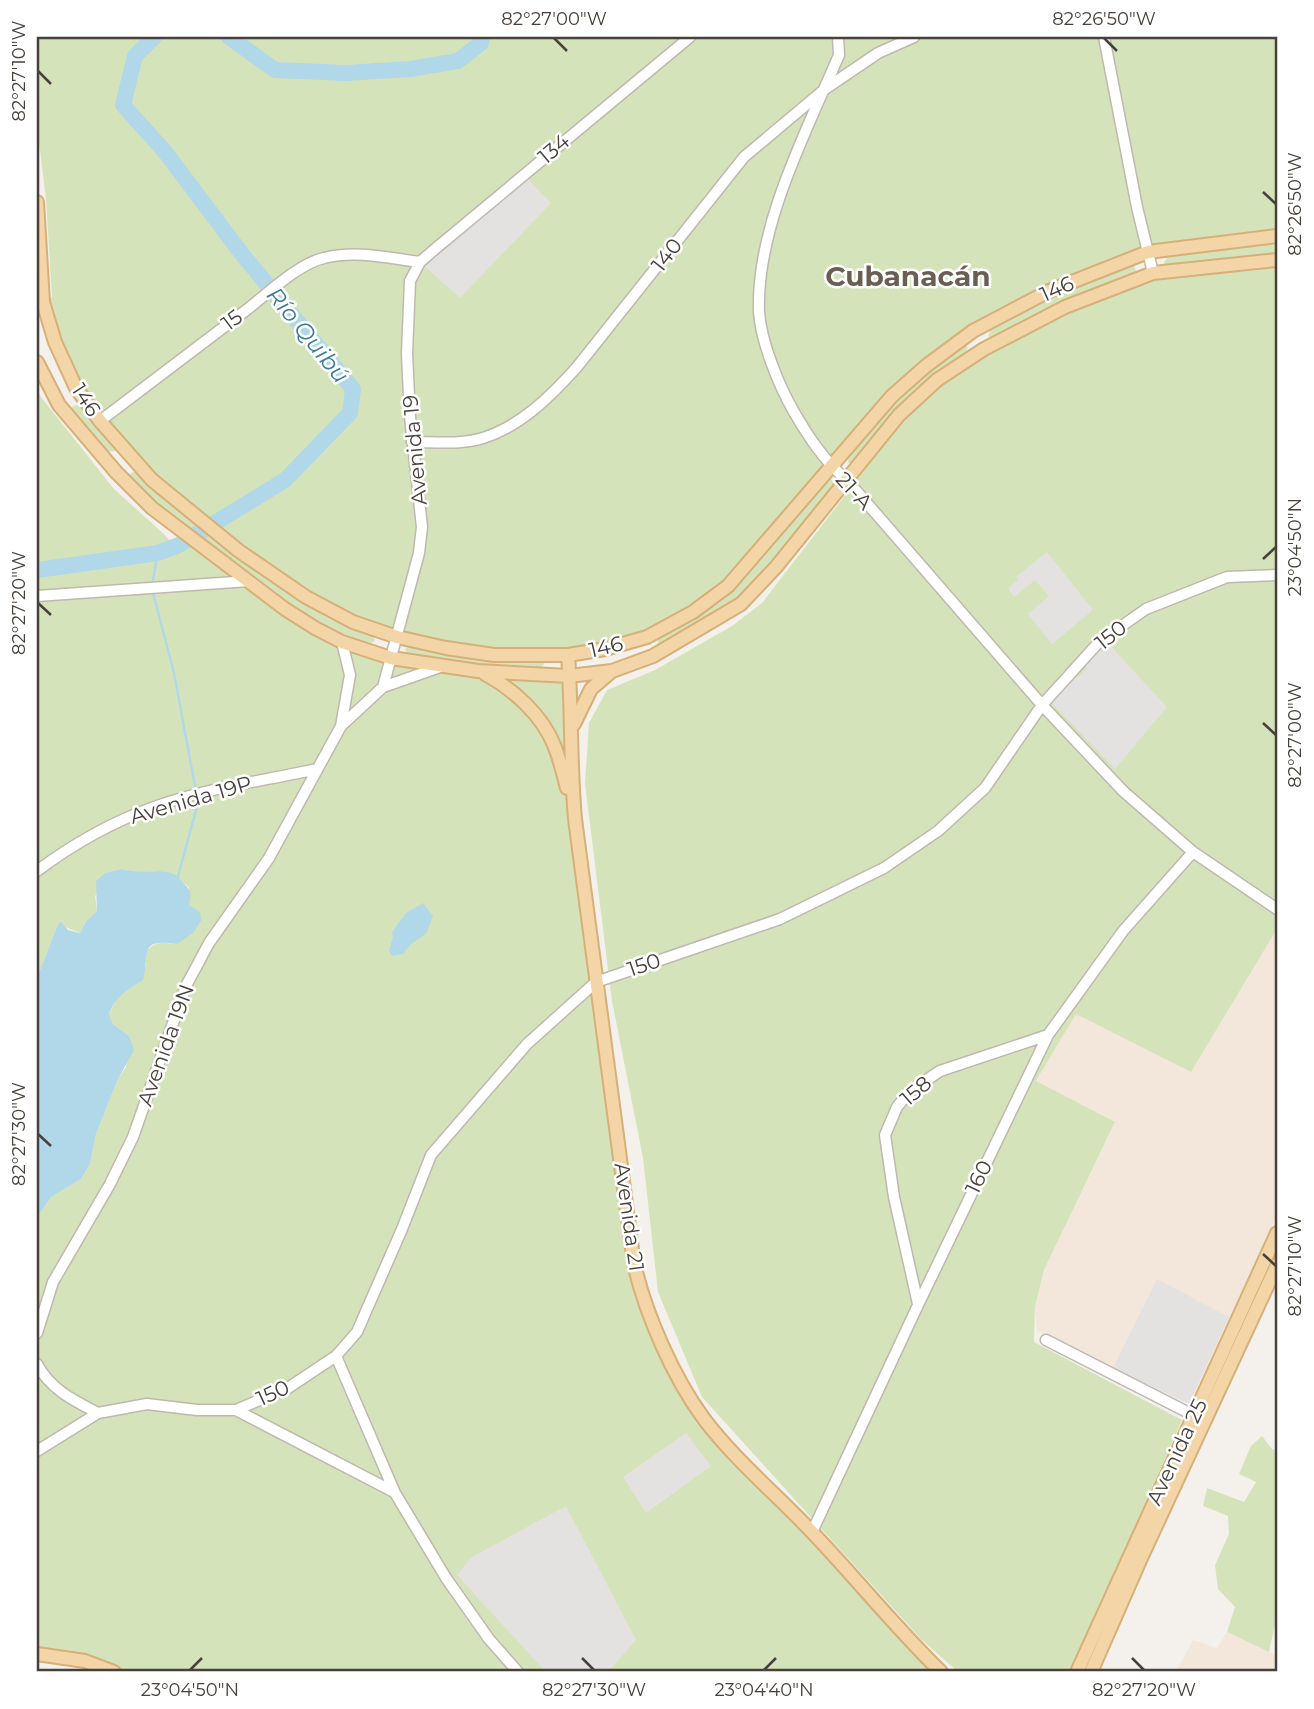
<svg xmlns="http://www.w3.org/2000/svg" width="1314" height="1709" viewBox="0 0 1314 1709" font-family="Montserrat,sans-serif">
<style>
.commercial{fill:#f3e6db}
.green{fill:#d5e3ba}
.parking{fill:#e4e2e0}
.water{fill:#b1d8e9}
.lines{fill:none;stroke-linecap:round;stroke-linejoin:round}
.stream{stroke:#b1d8e9;stroke-width:2.5}
.river{stroke:#b1d8e9;stroke-width:16}
.minor-casing{stroke:#bfb8b0;stroke-width:13}
.major-casing{stroke:#d6b078;stroke-width:16}
.minor{stroke:#fff;stroke-width:10}
.major{stroke:#f3d5a7;stroke-width:12}
.ticks{fill:none;stroke:#48413b;stroke-width:2.5}
.labels{text-anchor:middle;stroke-width:5;stroke-linejoin:round;paint-order:stroke}
.street-label{font-size:21px;fill:#48413b;stroke:#fff}
.water-label{font-size:23px;font-style:italic;fill:#3b7b99;stroke:#fff}
.district-label{font-size:28px;font-weight:bold;fill:#695e53;stroke:#fff}
.neatline{fill:none;stroke:#48413b;stroke-width:2.5}
.ticks-label{font-size:18px;text-anchor:middle;fill:#48413b}
</style>
<rect width="100%" height="100%" fill="#f4f1ec"/>
<!-- commercial -->
<path class="commercial" d="M1277,929V1215L1189,1404L1037,1331L1035,1306L1044,1270L1115,1123L1036,1082L1076,1013L1191,1072Z
M1227,1632L1277,1656V1672H1176L1193,1640L1217,1648Z"/>
<!-- green -->
<path class="green" d="M37,37H1277V236L1148,252L1049,291L926,366L728,586L693,612L605,649L494,655L353,622L166,493L76,388L43,302L52,297L46,199L37,125Z
M1277,244V253L1168,266L1164,263L1168,255Z
M1131,265L1134,266L1136,271L1129,277L1061,302L996,338H991L988,336L991,329L1055,295Z
M1277,265V929L1191,1072L1076,1014L1036,1081L1115,1122L1044,1270L1035,1306L1034,1342L1182,1420L1071,1672H958L921,1639L702,1397L658,1292L643,1158L612,1001L585,784L589,723L607,690L655,670L732,626L762,603L901,423L940,386L981,355L1066,310L1154,276Z
M964,345L968,347L964,356L854,461L850,464L848,462C851,438 941,356 964,345Z
M37,389L41,397L114,489L165,535L178,550L195,541L285,609L391,658L569,676L571,775L640,1293L703,1417L941,1672H114L37,1654V1218L51,1197L81,1179L90,1164L96,1134L118,1079L126,1067L129,1036L113,1024L109,1014L119,995L146,966V952C155,940 164,943 177,944L192,908L189,905V887C180,881 162,871 151,871C140,872 134,873 122,869L95,896L97,911L86,921L80,933L58,924L40,970L37,972Z
M76,405L82,406L115,447V451L106,452L72,412V407Z
M136,471L168,503L277,585L330,619L373,635L375,641L371,643C326,636 288,601 252,574C210,543 168,516 131,478L130,474Z
M830,478L836,483L831,490L743,594L727,607L662,646L658,644V639L661,636L711,607L736,588Z
M413,645L542,660L544,664L542,667L478,664L413,656L407,653L405,649Z
M1262,1436L1272,1449L1277,1451V1615L1269,1652L1227,1632L1235,1607L1218,1589L1215,1565L1229,1534L1228,1516L1203,1506L1207,1488L1244,1502L1256,1482L1239,1474L1251,1446Z"/>
<!-- parking -->
<path class="parking" d="M524,175L551,203L460,298L420,262Z
M1047,552L1093,610L1052,644L1028,614L1049,596L1035,580L1014,597L1008,588L1018,580L1016,577Z
M1108,643L1167,707L1115,769L1052,703L1072,677H1078L1087,669L1086,664Z
M1157,1279L1229,1317L1189,1404L1113,1368Z
M686,1433L711,1466L646,1513L623,1477Z
M566,1506L636,1640L608,1672H546L457,1575L472,1557Z"/>
<!-- water -->
<path class="water" d="M122,869C140,875 165,867 177,876C180,878 182,882 185,885C192,891 191,896 189,905L200,912L201,921L193,933L177,944C138,938 150,952 143,980C127,990 116,996 109,1014L113,1024L129,1036L134,1050L118,1079L96,1134L90,1164L81,1179L51,1197L37,1218V972L40,970L58,924L61,922L68,930L80,933L86,921L97,911L96,881L105,873Z
M423,903L433,916L427,932L423,936L411,944L403,954L392,956L389,950L393,937L392,932L406,913Z"/>
<g class="lines">
<!-- stream -->
<path class="stream" d="M153,580L158,553
M153,593L174,673L195,786
M178,876L198,803"/>
<!-- river -->
<path class="river" d="M229,37L275,70L346,73L410,69L458,61L481,43L482,37
M37,570L158,553L179,545L285,480L350,413L353,389L242,254L166,153L123,105L135,56L154,37"/>
<defs>
<path id="minor" d="M838,37L839,55C806,132 756,227 759,312C761,342 779,386 794,412C808,436 824,461 846,479L1042,705L1123,791L1193,852L1277,909
M1104,37L1137,207L1153,273
M100,421C150,383 199,346 249,308C269,292 300,263 324,258C356,250 388,258 420,262
M412,442C434,442 461,445 483,438C521,426 551,396 577,367L744,157L825,89L878,53L914,37
M37,596L249,581
M383,687L440,667
M341,726L350,675L342,642
M37,871C73,844 112,822 154,807C206,788 263,781 317,769
M918,1304L894,1197L885,1135L897,1107L910,1091L940,1071L1048,1035
M37,1333L53,1282L110,1184L133,1137L186,986L209,943L269,858L341,726L383,687L419,553L422,527L410,417L407,354L410,281L420,262L435,249L690,37
M1046,1340L1195,1416
M336,1356L395,1493L446,1578L489,1639L518,1672
M37,1364C50,1389 73,1400 98,1413
M236,1410L394,1492
M37,1451L98,1413L147,1404L197,1410H236L288,1388L336,1356L357,1332L402,1229L431,1155L527,1044L596,982L780,919L884,868L938,831L985,788L1042,705L1099,642L1146,609L1227,577L1277,575
M812,1532L918,1305L1048,1035L1123,931L1193,852"/>
<path id="major" d="M37,202L43,302L55,342L76,388L100,421L152,480L239,551L306,597L353,622L397,637L446,648L494,655H568L605,649L647,637L693,612L728,586L892,396L926,366L973,331L1049,291L1148,252L1277,236
M37,362L59,405L116,472L152,508L285,609L315,628L342,642L391,658L478,671L569,676L612,671L653,656L741,604L776,567L899,415L937,380L984,349L1065,307L1153,273L1277,260
M568,655C572,710 570,764 575,819L634,1264C646,1315 673,1377 704,1419C735,1460 776,1494 811,1531C855,1577 895,1627 941,1672
M485,674C513,689 542,715 554,745C560,759 563,774 567,788
M574,724L591,689L611,672
M37,1654L85,1661L114,1672
M1077,1672L1277,1233
M1091,1672L1141,1558L1277,1265"/>
</defs>
<!-- minor casing -->
<use href="#minor" class="minor-casing"/>
<!-- major casing -->
<use href="#major" class="major-casing"/>
<!-- minor -->
<use href="#minor" class="minor"/>
<!-- major -->
<use href="#major" class="major"/>
</g>
<!-- ticks -->
<path class="ticks" d="M554,38L567,51M1104,38L1117,51M38,71L51,84M1263,192L1276,204M1263,559L1276,547M38,603L51,615M1263,723L1276,735M38,1134L51,1146M1263,1254L1276,1266M582,1658L594,1670M1132,1658L1144,1670M190,1670L202,1658M764,1670L776,1658"/>
<g class="labels">
<!-- street labels -->
<g class="street-label">
<text transform="translate(554 149) rotate(-40)" y="7">134</text>
<text transform="translate(667 255) rotate(-52)" y="7">140</text>
<text transform="translate(1057 289) rotate(-24)" y="7">146</text>
<text transform="translate(232 320) rotate(-37)" y="7">15</text>
<text transform="translate(86 400) rotate(57)" y="7">146</text>
<text transform="translate(415 450) rotate(-95)" y="7">Avenida 19</text>
<text transform="translate(854 491) rotate(47)" y="7">21-A</text>
<text transform="translate(1111 635) rotate(-39)" y="7">150</text>
<text transform="translate(606 647) rotate(-13)" y="7">146</text>
<text transform="translate(191 800) rotate(-16)" y="7">Avenida 19P</text>
<text transform="translate(644 965) rotate(-19)" y="7">150</text>
<text transform="translate(166 1045) rotate(-70)" y="7">Avenida 19N</text>
<text transform="translate(916 1091) rotate(-41)" y="7">158</text>
<text transform="translate(979 1177) rotate(-64)" y="7">160</text>
<text transform="translate(629 1217) rotate(82)" y="7">Avenida 21</text>
<text transform="translate(273 1393) rotate(-25)" y="7">150</text>
<text transform="translate(1177 1452) rotate(-65)" y="7">Avenida 25</text>
</g>
<!-- water labels -->
<g class="water-label">
<text transform="translate(308 335) rotate(51)" y="8">Río Quibú</text>
</g>
<!-- district labels -->
<g class="district-label">
<text x="908" y="286">Cubanacán</text>
</g>
</g>
<!-- border -->
<rect width="1314" height="1709" fill="none" stroke="#ffffff" stroke-width="77"/>
<rect x="38" y="38" width="1238" height="1632" class="neatline"/>
<g class="ticks-label">
<text x="554" y="25">82°27'00"W</text>
<text x="1104" y="25">82°26'50"W</text>
<text transform="translate(19 71) rotate(-90)" y="6">82°27'10"W</text>
<text transform="translate(1295 204) rotate(-90)" y="6">82°26'50"W</text>
<text transform="translate(1295 547) rotate(-90)" y="6">23°04'50"N</text>
<text transform="translate(19 603) rotate(-90)" y="6">82°27'20"W</text>
<text transform="translate(1295 735) rotate(-90)" y="6">82°27'00"W</text>
<text transform="translate(19 1134) rotate(-90)" y="6">82°27'30"W</text>
<text transform="translate(1295 1266) rotate(-90)" y="6">82°27'10"W</text>
<text x="190" y="1696">23°04'50"N</text>
<text x="594" y="1696">82°27'30"W</text>
<text x="764" y="1696">23°04'40"N</text>
<text x="1144" y="1696">82°27'20"W</text>
</g>
</svg>
